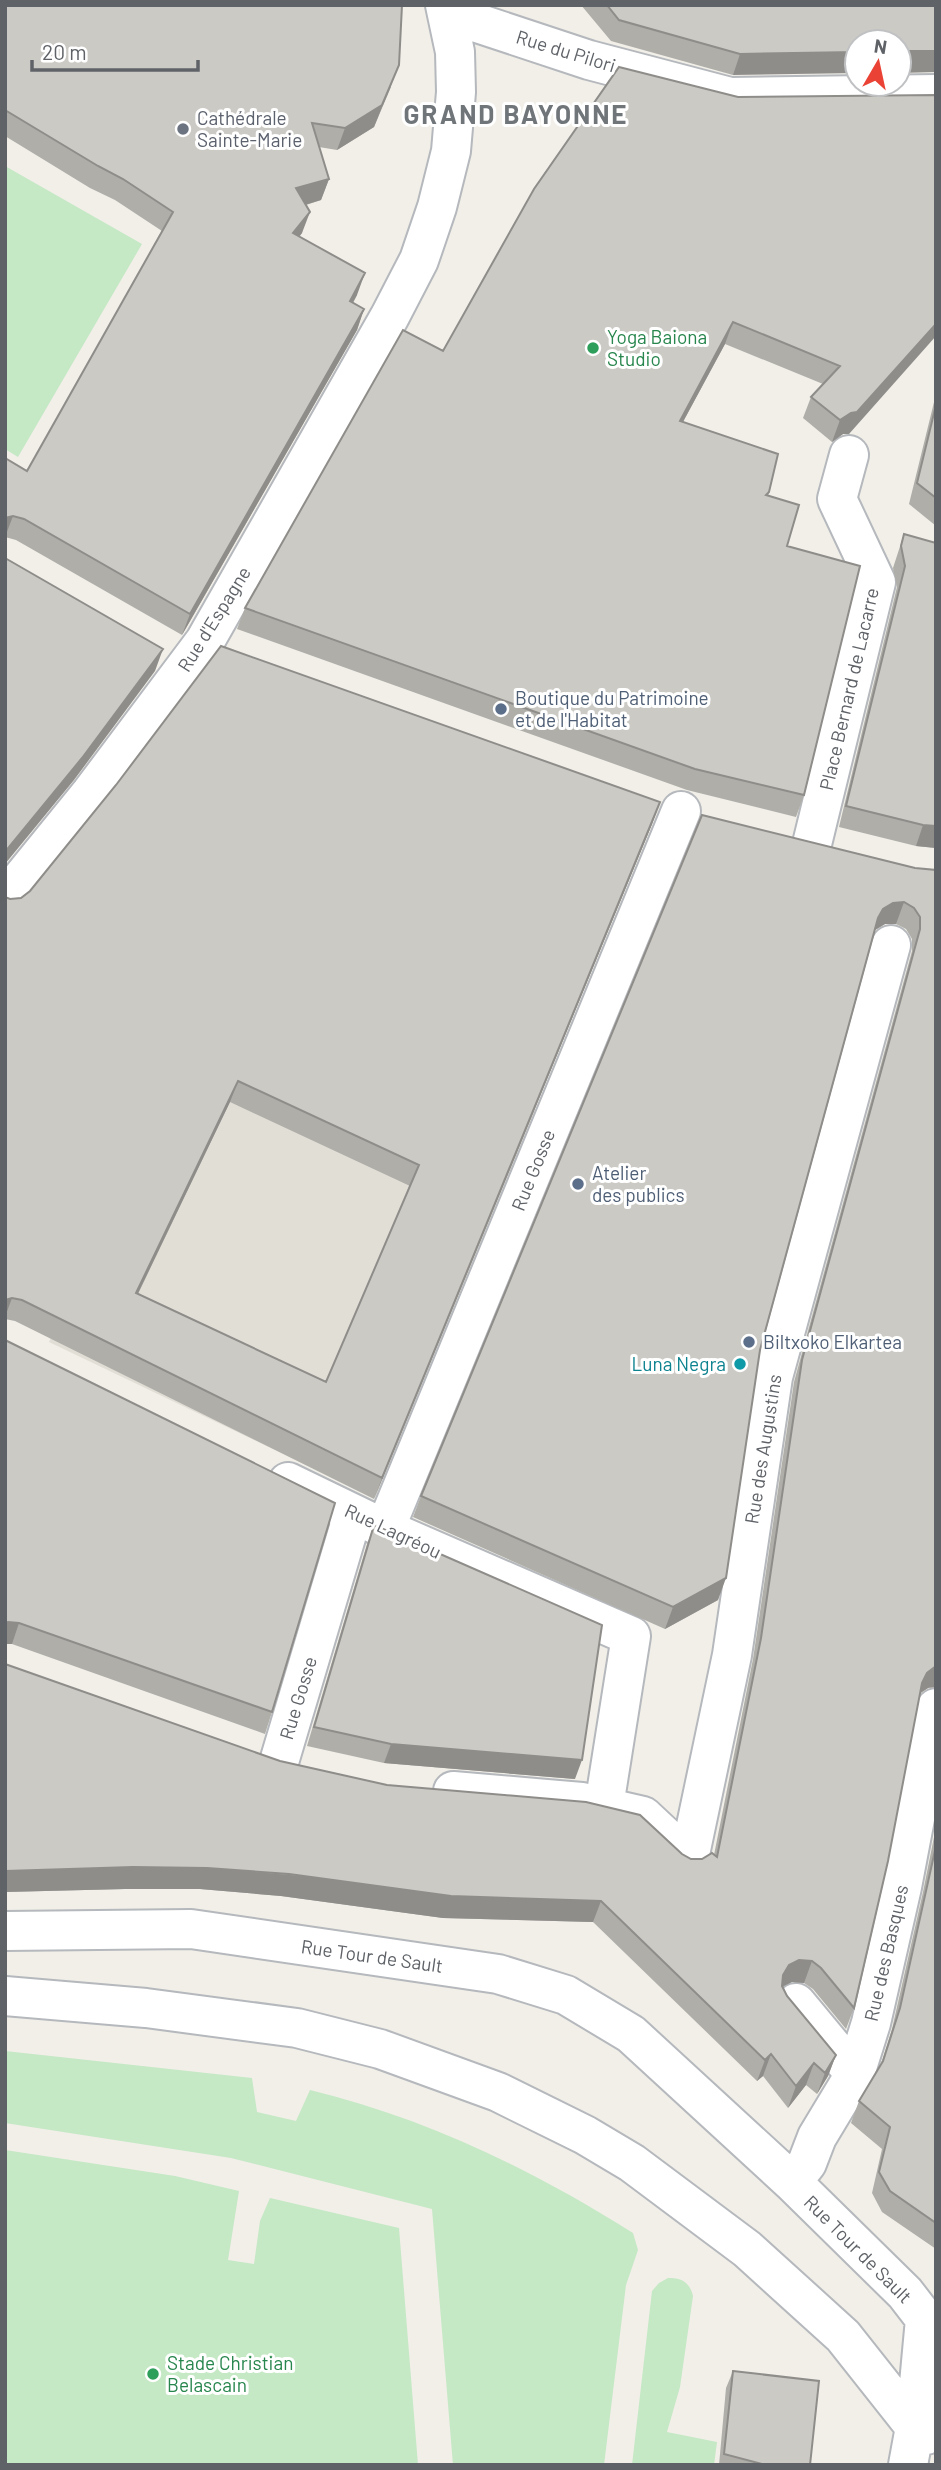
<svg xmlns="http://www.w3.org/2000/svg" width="941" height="2470" viewBox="0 0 941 2470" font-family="Barlow,sans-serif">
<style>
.education{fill:#e1ded6}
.green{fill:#c5e8c5}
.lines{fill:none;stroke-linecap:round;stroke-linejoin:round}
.minor-casing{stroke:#b5b8bc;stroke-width:42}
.minor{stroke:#fff;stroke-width:38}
.wall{fill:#afaea9;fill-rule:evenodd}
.shaded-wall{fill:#8f8d8a}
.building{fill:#cccac5;stroke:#8f8d8a;stroke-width:2;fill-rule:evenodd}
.worship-dot{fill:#6b7280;stroke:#fff;stroke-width:2.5}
.leisure-dot{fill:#2e9e5b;stroke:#fff;stroke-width:2.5}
.service-dot{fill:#5c6f8a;stroke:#fff;stroke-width:2.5}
.culture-dot{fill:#0f9aa8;stroke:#fff;stroke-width:2.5}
.labels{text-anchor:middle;stroke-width:6;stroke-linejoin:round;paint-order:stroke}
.street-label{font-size:19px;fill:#5f6368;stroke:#fff}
.worship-label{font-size:19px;fill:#5b616d;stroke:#fff;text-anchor:start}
.leisure-label{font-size:19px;fill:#27864d;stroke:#fff;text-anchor:start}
.service-label{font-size:19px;fill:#4e5e75;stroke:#fff;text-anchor:start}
.culture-label{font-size:19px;fill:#0d838f;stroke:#fff;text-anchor:end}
.district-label{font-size:26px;font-weight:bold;letter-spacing:2px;fill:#70757a;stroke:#fff}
</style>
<rect width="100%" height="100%" fill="#f1efe8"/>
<!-- education -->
<path class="education" d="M5,989L416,1056L537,1111L424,1388L375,1498L49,1342L135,1159Z"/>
<!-- green -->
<path class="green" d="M5,166L142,244L18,457L5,449Z
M5,2051L252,2078L257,2112L296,2121L310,2090C425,2118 532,2169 633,2233L638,2250L626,2285L604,2465H453L432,2209L231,2158L5,2123Z
M5,2150L175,2176L239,2191L228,2260L254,2264L260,2221L270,2198L399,2228L418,2465H5Z
M668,2278C682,2277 690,2283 693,2296L680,2387L667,2432L717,2442L714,2465H632L652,2291L659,2283Z"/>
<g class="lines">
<defs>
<path id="minor" d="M447,13L589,60L730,97L936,94
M812,844L876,582L837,499L849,455
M5,899L91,793L205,641L390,316L419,260L437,207L451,151L456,92L455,52L445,5
M288,1482L385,1529L631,1636L604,1806
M385,1529L681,811
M279,1762L353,1514
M453,1791L582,1802L643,1816L689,1859
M689,1859L732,1655L773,1377L891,945
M5,1931L191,1929L498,1974L566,1995L631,2034L792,2182L905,2293L925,2319L915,2427L908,2465
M5,1996L146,2008L297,2028L380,2049L498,2092L585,2135L632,2163L747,2249L843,2336L915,2427L926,2435
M796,2003L855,2074
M792,2182L807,2163L817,2137L855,2074L871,2023L902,1887L936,1708"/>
</defs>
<!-- minor casing -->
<use href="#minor" class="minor-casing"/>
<!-- minor -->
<use href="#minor" class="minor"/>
</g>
<!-- wall -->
<path class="wall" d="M5,5L391,87L374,127L337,150L319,147L329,179L321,200L306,205L302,233L299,237L357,295L353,303L364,309L357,330L182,635L16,540L5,537V458L27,471L162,231L115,200L90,188L5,136Z
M581,5H936L733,75L611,41Z
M936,95L849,434H843L832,442L803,418L811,397L823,384L725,344L683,422L769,492L768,496L787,546L804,795L796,817L687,790L237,629L245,608L443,351L738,97Z
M936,394V526L909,504Z
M904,534L936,848L916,846L839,827L897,587L893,568Z
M660,802L652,824L374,1499L15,1321L5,1319V897L10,899ZM230,1102L410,1186L326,1382L138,1294Z
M915,868L936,870L928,1688L920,1693L854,2008L846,2029L813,1989L804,1983L792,1982L783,1986L787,1996L836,2055L828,2076L817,2094L806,2085L788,2108L763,2076L757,2081L593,1922L443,1918L281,1896L200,1889H125L5,1892V1664L280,1761L682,1854L691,1859H702L714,1855L753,1659L794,1382L912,951V939L906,929L896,924H885L875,930L874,933L760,1350L718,1600L665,1629L413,1517L421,1496Z
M5,1340L272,1712L265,1734L12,1644H5Z
M374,1525L575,1779L384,1763L307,1746L367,1544Z
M936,1827V2249L882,2212L872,2193L882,2149L851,2123L859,2101L881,2064L892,2029L923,1892Z
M733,2371L810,2465H719L726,2388Z"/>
<!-- shaded-wall -->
<path class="shaded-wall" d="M899,51H936V72L899,73Z
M857,52V73L733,75L740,54Z
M399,65L374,127L337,150L345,128Z
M329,179L321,200L288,210L296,188Z
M310,212L302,233L285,255L293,233Z
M365,273L357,295L342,322L350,301Z
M364,309L357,330L182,635L190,614Z
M733,322L725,344L672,442L680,421Z
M936,324V336L849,434H843L832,442L840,420Z
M13,516L5,537V518Z
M163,649L155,671L74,780L5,864V852Z
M660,802L652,824L374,1499L382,1478Z
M923,825L936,826V848L916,846Z
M904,902L896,924H885L875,930L870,939L878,918L883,909L893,903Z
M238,1081L230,1102L128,1314L136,1293Z
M12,1298L5,1317V1300Z
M726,1578L718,1600L665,1629L673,1607Z
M8,1622L19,1623L12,1644H5V1624Z
M936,1666V1687L928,1688L919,1694L922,1683L927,1673Z
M391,1744L582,1760L575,1779L384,1763Z
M133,1867L207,1868L601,1901L593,1922L443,1918L281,1896L200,1889H125L5,1892V1871Z
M799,1960L812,1961L804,1983L792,1982L782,1987L783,1975L789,1965Z
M771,2054L763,2076L757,2081L765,2060Z
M836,2055L828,2076L817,2094L825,2073Z
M814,2063L806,2085L788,2108L796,2086Z"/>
<!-- building -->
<path class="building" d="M5,5H402L399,65L382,105L345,128L312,123L329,179L296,188L310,212L293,233L365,273L350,301L364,309L190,614L24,519L13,516L5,518V458L27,471L173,212L123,179L98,166L5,110Z
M607,5H936V51H899V42H857V52L740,54L619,20Z
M619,67L738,97L936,95V324L857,412L851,413L840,420L811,397L840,366L733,322L680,421L778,454L769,492L766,495L799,505L787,546L860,566L804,795L695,769L245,608L403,330L443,351L534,189Z
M936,405V498L917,483Z
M904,534L936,543V826L923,825L846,806L905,566L901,546Z
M5,558L163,649L82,758L5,852Z
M221,646L660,802L382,1478L22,1300L12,1298L5,1300V897L10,899L21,898L30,891L116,785ZM238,1081L419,1165L326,1382L136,1293Z
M702,815L915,868L936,870V1666L927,1673L922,1683L888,1861L854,2008L821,1968L812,1961L799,1960L789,1965L783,1975L782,1986L787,1996L836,2055L825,2073L814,2063L796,2086L771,2054L765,2060L601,1901L451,1896L289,1874L207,1868L133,1867L5,1871V1664L280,1761L387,1785L586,1802L640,1815L682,1854L691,1859H702L712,1853L717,1857L761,1638L802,1360L920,929V917L914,908L904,902L893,903L883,909L878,918L760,1350L726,1578L673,1607L421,1496Z
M5,1340L335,1503L272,1712L19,1623L8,1622L5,1624Z
M374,1525L602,1625L582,1760L391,1744L314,1727Z
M936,1846V2223L890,2191L879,2172L890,2127L859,2101L883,2061L900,2008Z
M733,2371L819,2381L810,2465H766L724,2454Z"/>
<!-- markers -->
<circle class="worship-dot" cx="183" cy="129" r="7"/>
<g class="leisure-dot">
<circle cx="593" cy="348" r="7"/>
<circle cx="153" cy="2374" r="7"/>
</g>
<g class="service-dot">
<circle cx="501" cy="709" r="7"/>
<circle cx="578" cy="1184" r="7"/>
<circle cx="749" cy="1342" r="7"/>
</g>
<circle class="culture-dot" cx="740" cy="1364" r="7"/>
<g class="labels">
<!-- street labels -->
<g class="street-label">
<text transform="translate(566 51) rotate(17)" y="7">Rue du Pilori</text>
<text transform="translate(214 619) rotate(-58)" y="7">Rue d'Espagne</text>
<text transform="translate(849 689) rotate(-77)" y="7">Place Bernard de Lacarre</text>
<text transform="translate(533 1170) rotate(-68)" y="7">Rue Gosse</text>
<text transform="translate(763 1449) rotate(-81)" y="7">Rue des Augustins</text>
<text transform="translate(393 1531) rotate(25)" y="7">Rue Lagréou</text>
<text transform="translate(298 1698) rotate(-73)" y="7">Rue Gosse</text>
<text transform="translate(886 1953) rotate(-77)" y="7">Rue des Basques</text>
<text transform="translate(372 1956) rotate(8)" y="7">Rue Tour de Sault</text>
<text transform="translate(858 2249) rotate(45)" y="7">Rue Tour de Sault</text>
</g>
<!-- worship labels -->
<g class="worship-label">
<text x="197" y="125">Cathédrale<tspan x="197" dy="22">Sainte-Marie</tspan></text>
</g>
<!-- leisure labels -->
<g class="leisure-label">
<text x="607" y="344">Yoga Baiona<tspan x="607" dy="22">Studio</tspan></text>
<text x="167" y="2370">Stade Christian<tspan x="167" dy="22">Belascain</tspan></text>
</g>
<!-- service labels -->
<g class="service-label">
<text x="515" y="705">Boutique du Patrimoine<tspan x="515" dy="22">et de l'Habitat</tspan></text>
<text x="592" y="1180">Atelier<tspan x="592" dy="22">des publics</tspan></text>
<text x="763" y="1349">Biltxoko Elkartea</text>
</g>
<!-- culture labels -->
<g class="culture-label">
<text x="726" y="1371">Luna Negra</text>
</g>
<!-- district labels -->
<g class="district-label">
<text x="516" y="124">GRAND BAYONNE</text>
</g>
</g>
<!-- border -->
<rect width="941" height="2470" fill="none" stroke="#5f6368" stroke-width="14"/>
<!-- north arrow -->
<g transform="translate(878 63) rotate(9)"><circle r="33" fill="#ffffff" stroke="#bfc1c3" stroke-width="2"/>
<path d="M0-5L12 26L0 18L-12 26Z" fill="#ea4335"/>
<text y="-10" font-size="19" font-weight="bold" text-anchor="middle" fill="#5f6368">N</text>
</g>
<!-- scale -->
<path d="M32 60v10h166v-10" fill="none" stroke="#5f6368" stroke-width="3.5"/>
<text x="42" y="60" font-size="21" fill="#5f6368" stroke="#ffffff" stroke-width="5" paint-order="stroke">20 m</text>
</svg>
